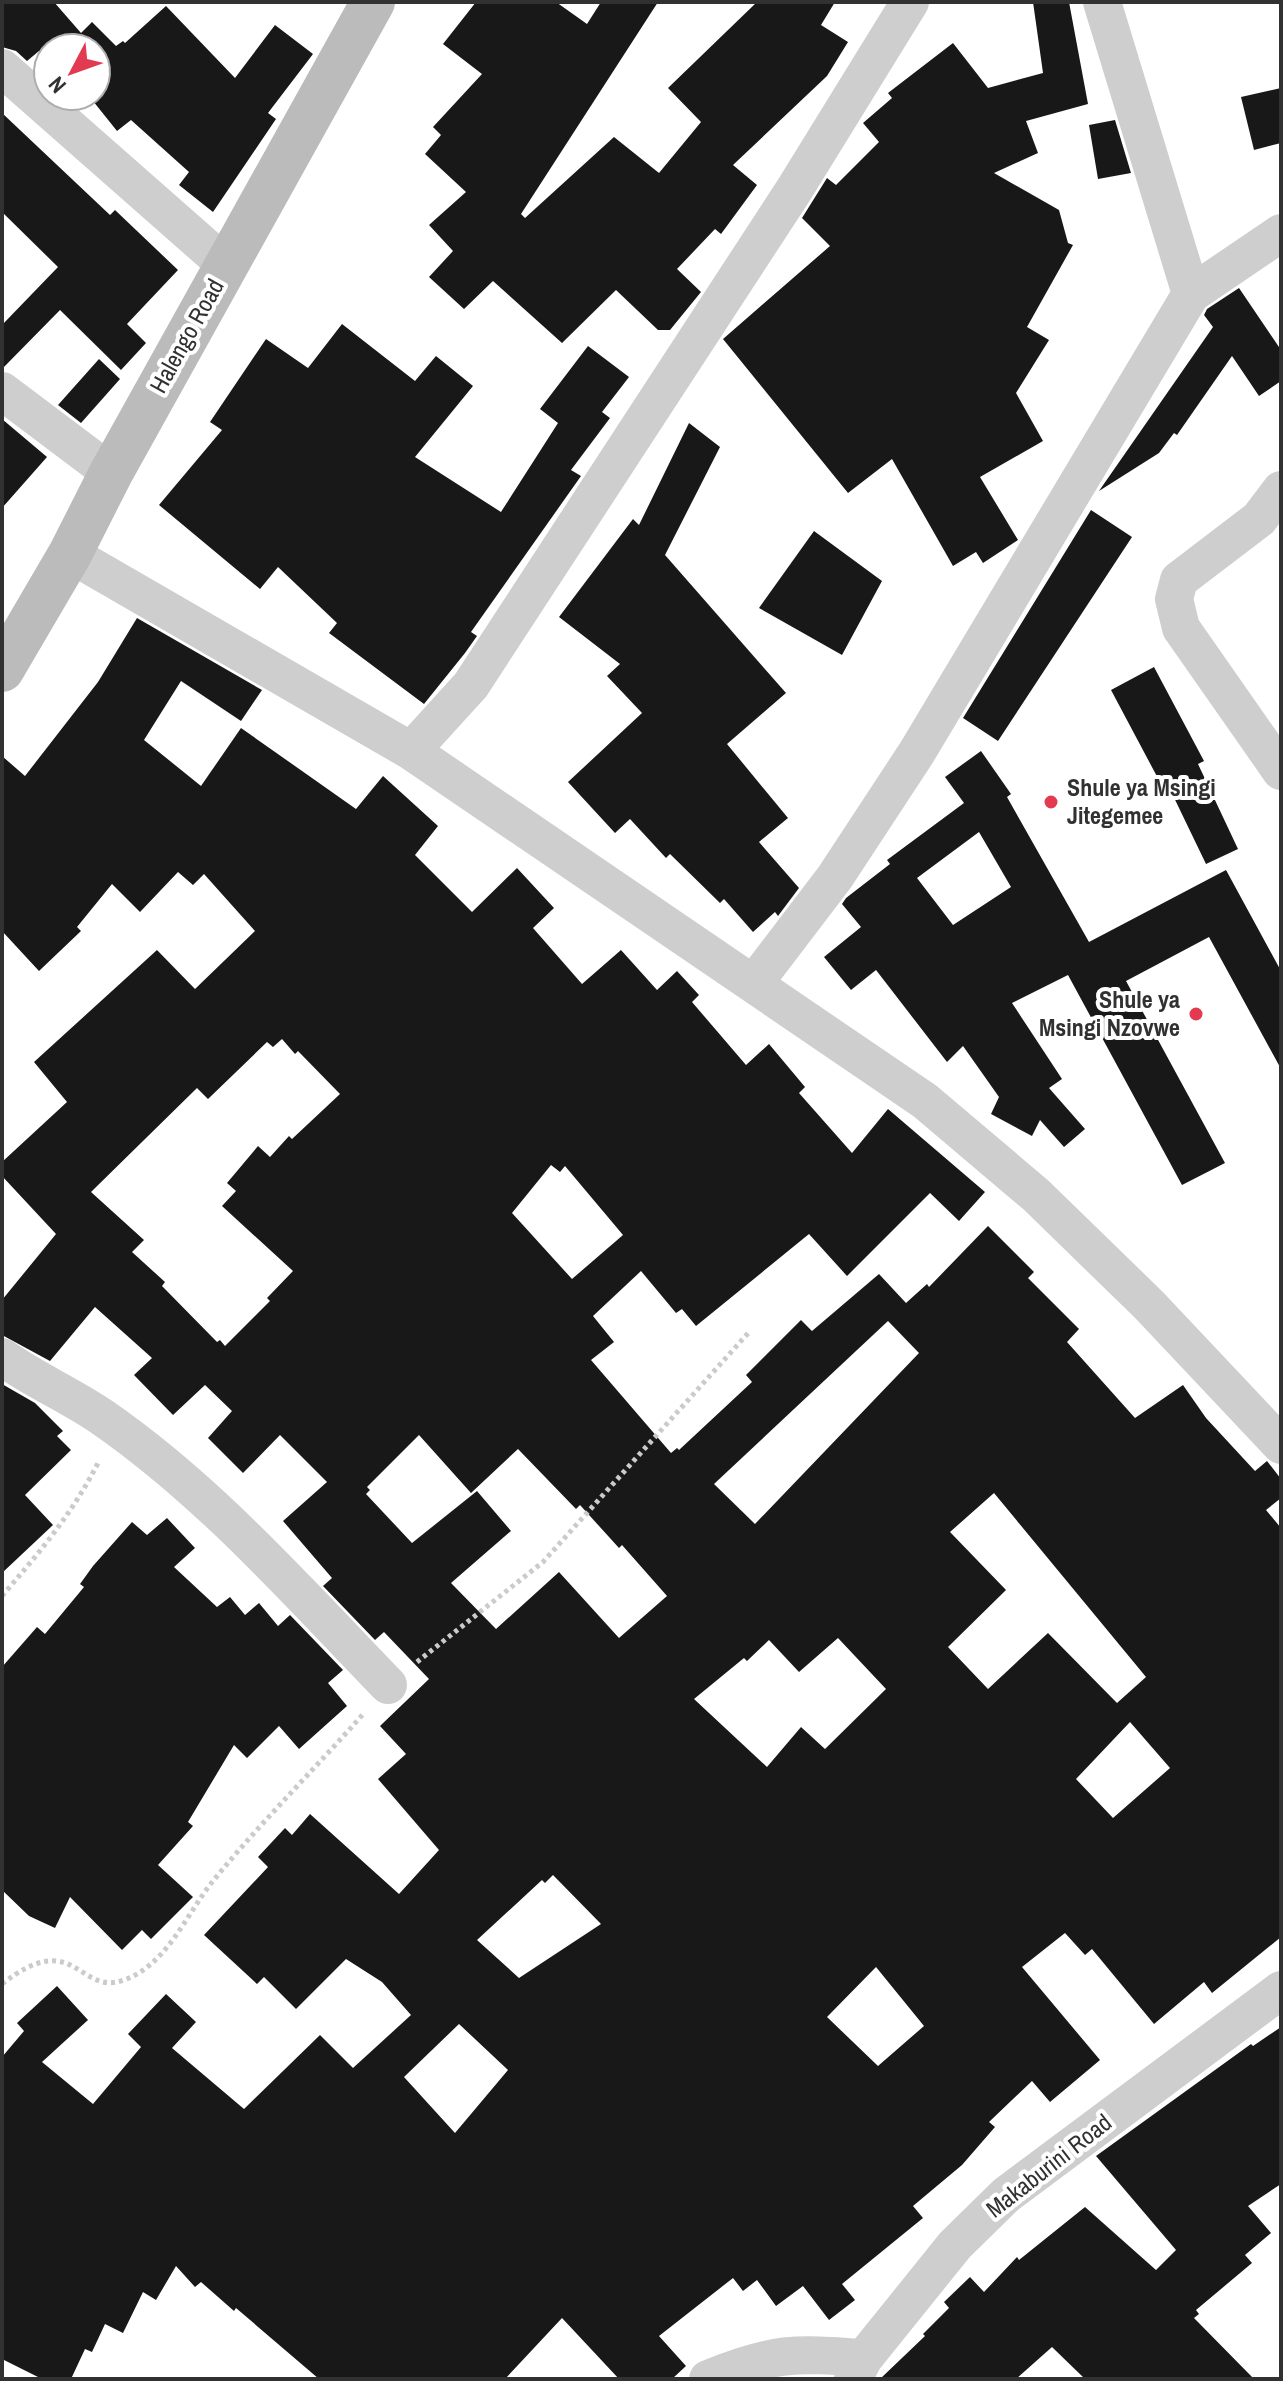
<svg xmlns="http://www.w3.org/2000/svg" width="1283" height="2381" viewBox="0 0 1283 2381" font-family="'Archivo Narrow',sans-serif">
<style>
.building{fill:#181818;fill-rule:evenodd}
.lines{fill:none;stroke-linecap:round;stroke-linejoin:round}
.path{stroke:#cbcbcb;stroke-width:5;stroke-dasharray:4 4;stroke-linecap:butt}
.street{stroke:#cecece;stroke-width:38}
.secondary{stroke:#bbb;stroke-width:44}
.poi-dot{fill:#e23a50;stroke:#fff;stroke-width:3}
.labels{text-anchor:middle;stroke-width:8;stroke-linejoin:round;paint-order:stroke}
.street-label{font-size:24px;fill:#313131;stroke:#fff}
.poi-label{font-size:24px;font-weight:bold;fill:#313131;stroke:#fff;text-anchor:start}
</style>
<rect width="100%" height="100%" fill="#fff"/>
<!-- building -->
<path class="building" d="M2,2H54L81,33L92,22L116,46L123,41L125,43L166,6L235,78L275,25L313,54L268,113L276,119L213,212L179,185L189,172L131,120L117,131L89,96H96V48H48L45,60L39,51L27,61L16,51L2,47Z
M476,2H556L587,24L601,2H658L521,214L525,218L614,137L659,173L701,122L668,88L757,2H835L821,25L848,42L827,76L733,165L757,185L721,234L715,229L677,269L701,292L670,330H658L616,290L562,343L493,281L464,309L429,277L453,251L429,225L466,192L425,154L441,135L433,127L482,74L443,44Z
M1033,2H1069L1088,104L1026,121L1038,153L994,173L1059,210L1068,243L1073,245L1027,327L1049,340L1016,393L1043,441L980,477L1018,540L983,563L976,552L953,566L892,459L848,493L723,339L830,246L802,218L827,178L836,185L879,142L863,123L892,98L888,93L953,43L988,88L1043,73Z
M1281,88V143L1254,150L1241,97Z
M2,113L110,215L115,210L178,270L127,324L146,343L121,370L60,310L2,369V325L58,267L2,212Z
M1115,120L1131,173L1098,179L1089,125Z
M1239,288L1281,350V381L1259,396L1232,356L1177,435L1174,433L1159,453L1099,491L1213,327L1204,315L1207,309Z
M342,324L415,381L436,356L473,386L415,457L501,512L558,423L540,409L588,346L629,377L602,412L610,418L571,470L581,476L471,632L477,636L465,653L424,704L329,633L337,623L278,567L260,589L159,505L222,430L210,422L266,339L308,368Z
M99,359L120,379L81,423L58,405Z
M2,419L47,457L2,508Z
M689,423L720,447L665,555L786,693L727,744L788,818L759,842L799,888L778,916L775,912L753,932L724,899L720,903L670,854L666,858L630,819L615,833L568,782L642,713L607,676L620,664L559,617L633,519L639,525Z
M1091,510L1132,537L998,741L963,718Z
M814,531L882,581L842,655L759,608Z
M137,618L262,690L241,721L181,681L144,740L201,786L241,728L356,809L383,776L438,826L415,855L472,912L517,868L554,908L533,928L582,984L621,950L657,990L677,971L699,995L692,1002L746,1065L769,1044L805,1087L799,1093L852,1153L888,1109L985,1192L959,1221L930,1193L847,1276L809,1234L696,1326L682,1309L676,1313L641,1271L593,1316L614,1342L591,1360L671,1453L677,1448L679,1450L752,1382L746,1375L801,1320L812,1331L879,1274L906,1303L927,1284L929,1287L988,1226L1034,1272L1028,1278L1079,1329L1067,1342L1135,1418L1183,1385L1206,1418L1255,1471L1267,1461L1281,1479V1498L1266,1510L1281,1528V1937L1212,1993L1204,1982L1154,2024L1092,1949L1085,1955L1065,1933L1022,1967L1100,2060L1050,2102L1032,2081L989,2122L995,2127L962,2165L913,2206L923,2218L842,2284L855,2300L829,2320L803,2286L776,2306L757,2280L743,2291L733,2278L659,2336L686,2366L672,2379H619L562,2318L505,2379H319L236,2308L234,2311L201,2282L195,2287L176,2266L156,2300L143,2292L123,2333L105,2324L92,2352L85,2349L71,2379H42L2,2359V2057L24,2031L17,2023L57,1986L88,2020L42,2062L93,2104L141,2047L128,2034L166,1994L196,2022L172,2048L244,2109L320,2035L353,2068L411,2015L382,1982L346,1959L296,2009L264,1977L257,1984L204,1935L268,1867L258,1857L285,1828L292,1835L310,1814L399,1894L439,1850L378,1779L406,1754L380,1726L429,1679L384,1632L375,1640L323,1586L332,1578L283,1521L327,1482L280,1435L243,1473L208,1438L232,1411L205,1385L173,1415L134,1375L152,1358L95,1307L50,1361L2,1335V1300L56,1234L2,1176V1162L67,1102L34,1062L157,950L195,989L255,931L204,874L193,885L178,872L140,912L112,884L77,927L81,931L39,971L2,931V756L25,776L98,682ZM282,1039L295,1054L298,1051L340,1094L292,1139L289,1136L270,1157L258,1146L227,1183L236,1191L222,1206L293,1271L267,1298L270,1301L225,1346L220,1340L217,1342L162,1286L165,1282L132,1252L144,1240L91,1192L197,1088L208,1099L267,1042L273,1047ZM551,1165L560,1172L565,1166L623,1235L572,1279L512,1213ZM888,1321L919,1353L755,1524L714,1484ZM419,1435L471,1493L518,1449L576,1509L580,1505L619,1548L622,1545L667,1596L619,1638L559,1572L496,1629L451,1583L511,1531L477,1491L412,1543L366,1494L370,1490L367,1487ZM994,1493L1146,1677L1117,1703L1048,1633L988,1689L948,1647L1006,1590L950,1532ZM838,1638L886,1689L825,1749L801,1727L767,1767L694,1699L744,1658L747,1661L769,1640L799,1672ZM1130,1722L1170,1768L1113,1818L1076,1779ZM553,1875L601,1924L519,1978L477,1940L542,1880L545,1883ZM876,1967L924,2026L878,2066L827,2017ZM459,2024L508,2070L455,2133L404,2077Z
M1154,667L1204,761L1198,764L1238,849L1206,864L1166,781L1161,784L1111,690Z
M981,751L1011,794L1007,797L1089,942L1226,870L1281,971V1069L1209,937L1126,981L1225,1163L1182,1185L1068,975L1012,1003L1062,1079L1049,1088L1085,1129L1064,1147L1040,1120L1032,1136L991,1114L999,1097L963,1046L947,1062L876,970L851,990L824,957L861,927L842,904L846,898L890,864L887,860L964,803L945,777ZM979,832L1011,887L953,925L917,878Z
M2,1384L35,1403L63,1431L57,1436L71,1450L25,1495L53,1525L2,1573Z
M167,1518L195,1548L174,1567L217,1607L230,1597L245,1615L259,1603L278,1626L290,1615L343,1670L328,1683L347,1706L299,1749L279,1726L247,1758L234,1745L188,1822L193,1826L158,1865L193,1897L151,1939L142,1930L122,1950L70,1897L55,1928L29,1916L2,1890V1667L37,1627L45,1634L84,1587L80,1584L93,1566L132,1522L147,1535Z
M1281,2027V2184L1248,2206L1271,2233L1245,2255L1252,2263L1196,2310L1199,2314L1194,2318L1254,2379H1085L1052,2347L1016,2379H880L925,2336L923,2334L949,2308L944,2302L970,2277L984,2292L1017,2257L1019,2260L1085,2207L1156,2270L1176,2250L1096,2156L1251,2044L1253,2046Z"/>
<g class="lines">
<!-- path -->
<path class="path" d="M2,1596C39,1553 73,1513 99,1461
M417,1662L543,1562L750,1331
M2,1984C76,1926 78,1997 124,1980C167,1965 187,1913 213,1881C260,1823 315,1769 364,1713"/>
<!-- street -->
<path class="street" d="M1102,2L1191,294
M2,68L227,266
M2,391L111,473
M1281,490L1259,519L1179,580L1174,599L1181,628L1281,771
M70,554L411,751L925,1101L1036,1195L1149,1305L1281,1445
M411,751L471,685L794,190L910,2
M755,982L835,877L917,752L1191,294L1281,233
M2,1357C34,1380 70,1395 102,1417C209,1491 298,1592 388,1685
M708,2379C774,2352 794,2353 864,2358
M853,2379L864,2358L955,2245L1006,2195L1281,1990"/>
<!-- secondary -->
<path class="secondary" d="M2,670L70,554L111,473L373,2"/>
</g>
<!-- markers -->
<g class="poi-dot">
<circle cx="1051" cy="802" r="8"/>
<circle cx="1196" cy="1014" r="8"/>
</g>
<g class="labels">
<!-- street labels -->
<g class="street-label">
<text transform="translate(187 336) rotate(-61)" y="8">Halengo Road</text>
<text transform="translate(1049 2166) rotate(-38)" y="8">Makaburini Road</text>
</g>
<!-- poi labels -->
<g class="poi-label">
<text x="1067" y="796">Shule ya Msingi<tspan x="1067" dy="28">Jitegemee</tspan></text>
<text x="1180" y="1008" text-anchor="end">Shule ya<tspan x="1180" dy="28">Msingi Nzovwe</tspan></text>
</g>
</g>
<!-- border -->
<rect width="1283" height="2381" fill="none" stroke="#313131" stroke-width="8"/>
<!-- north arrow -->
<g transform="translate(72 72) rotate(229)"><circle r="38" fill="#ffffff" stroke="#adadad" stroke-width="2"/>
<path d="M0-6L14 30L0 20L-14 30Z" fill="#e23a50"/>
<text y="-12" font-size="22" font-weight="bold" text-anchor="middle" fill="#313131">N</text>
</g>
</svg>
